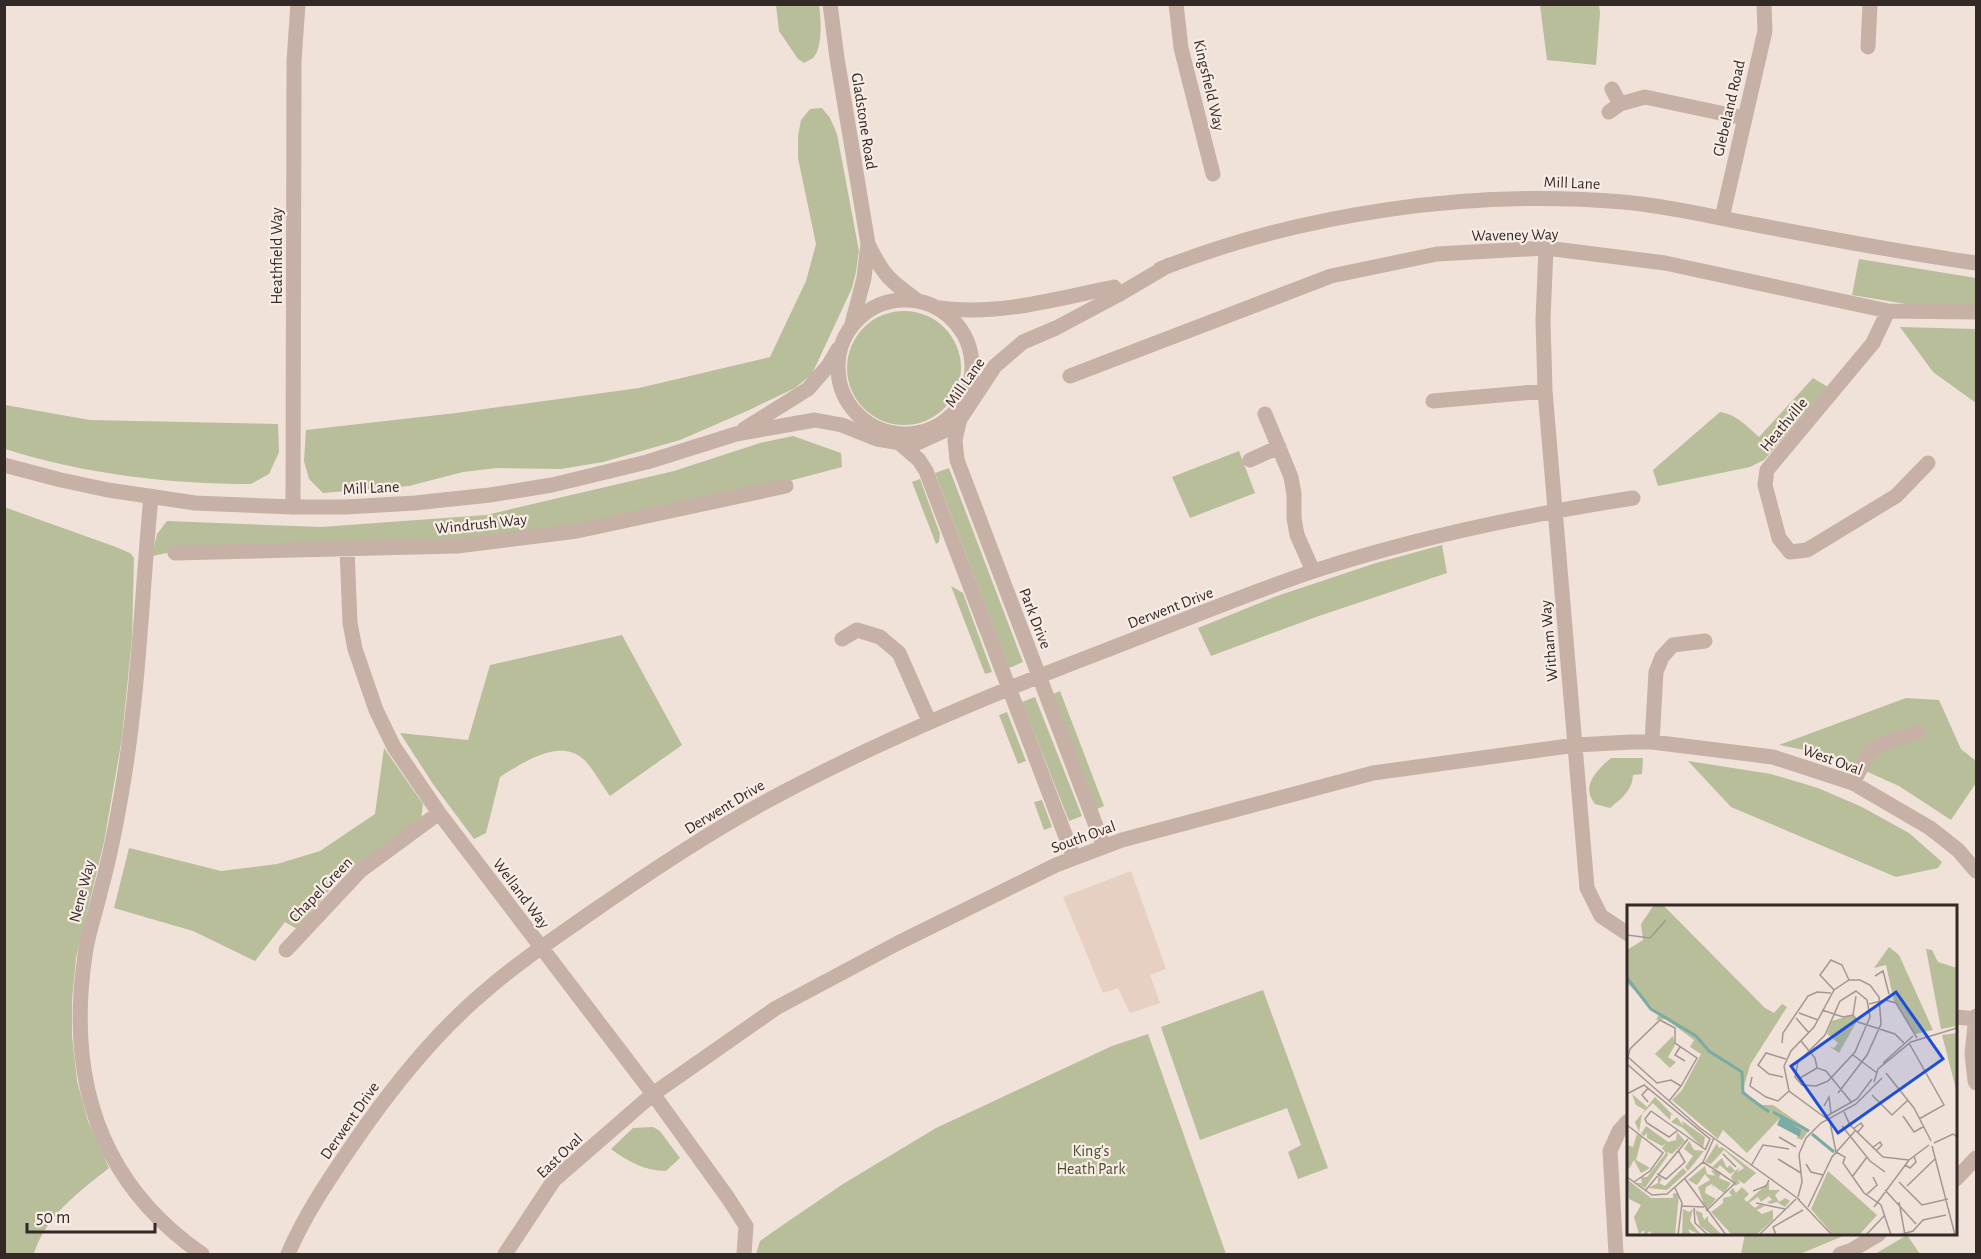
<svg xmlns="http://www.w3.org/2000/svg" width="1981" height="1259" viewBox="0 0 1981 1259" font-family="'Alegreya Sans',sans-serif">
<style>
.green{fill:#b8be9a}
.plaza{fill:#e7d0c1}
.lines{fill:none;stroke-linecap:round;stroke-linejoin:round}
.minor{stroke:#c7b0a6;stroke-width:15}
.tertiary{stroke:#c7b0a6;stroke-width:15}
.labels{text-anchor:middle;stroke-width:4.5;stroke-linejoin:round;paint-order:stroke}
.street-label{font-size:16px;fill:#332927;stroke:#f8ece5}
.park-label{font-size:16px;fill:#49502c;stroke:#f8ece5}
.inset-river{fill:none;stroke:#7aaba5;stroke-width:3}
.inset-road{fill:none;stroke:#a49792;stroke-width:1.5}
.view{fill:#1d4ed8;fill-opacity:0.15;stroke:#1d4ed8;stroke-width:3}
.inset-edge{fill:none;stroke:#332927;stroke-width:3}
</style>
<rect width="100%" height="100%" fill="#f0e1d9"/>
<!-- green -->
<path class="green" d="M776,5H819C821,18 823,48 813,58C810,60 807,61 804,63L798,59L779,31Z
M1540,5H1599L1600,13L1596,65L1547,60Z
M822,108L830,118L837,134L859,251L856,272L852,288L812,374L795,388L747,411L680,440L603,462L561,469L497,468L463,472L409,486L323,493L309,479L304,461L306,430L456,413L639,388L770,357L806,281L816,244L798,158V136L801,120L810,109Z
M1859,259L1976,278V305H1912L1852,295Z
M847 368a57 57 0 1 1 114 0a57 57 0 1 1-114 0Z
M1900,327L1976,329V403L1933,372Z
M1813,378L1828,387L1764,460L1750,467L1658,486L1653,470L1720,412C1736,414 1748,427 1759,437Z
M5,405L90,420L278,424L279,452L269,474L251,484C168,484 84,474 5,449Z
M793,436L841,453L842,467L789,481L581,527L454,543L182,550L152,556L157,534L167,521L321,527L486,515L674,471L760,443Z
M1239,451L1255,493L1190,518L1172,477Z
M949,468L1023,662L1009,668L935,473Z
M920,479L940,534L939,542L936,544L912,482Z
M4,507L116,547L130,553L134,558L132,638L122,738L104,842L76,958L72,1000V1036L77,1081L88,1121L109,1168C79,1192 45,1216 34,1254H4Z
M1442,545L1447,573L1316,617L1211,656L1198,628L1277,596L1376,563Z
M951,586L963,593L992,672L985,674Z
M622,635L682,745L610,796C603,787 591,765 582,758C559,738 520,764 500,777L486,833L474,839L433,784L400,733L468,740L490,665Z
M1060,691L1104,806L1097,809L1053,694Z
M1035,697L1082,816L1069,821L1022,702Z
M1906,698L1939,700L1961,749L1976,761V783L1951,820L1899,786L1830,755L1779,745Z
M1007,712L1026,761L1018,764L999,715Z
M384,748L423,804L421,820L343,874L297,929L285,922L255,961L193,931L114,908L129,848L221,871L277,864L320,851L375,814Z
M1611,758H1643L1642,774L1633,775C1632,791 1622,798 1610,808L1595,804C1580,786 1597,770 1611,758Z
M1688,761L1771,774L1818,788L1862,807L1909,833L1942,862L1938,868L1896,877L1731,807Z
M1042,800L1052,827L1044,830L1034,802Z
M1263,990L1328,1168L1298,1179L1288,1152L1301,1145L1287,1108L1200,1140L1161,1027Z
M1148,1034L1226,1254H756L760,1241L793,1218L843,1184L936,1128L1112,1046Z
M653,1127L660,1131L680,1158L666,1171C645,1171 627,1161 611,1149L633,1128Z
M1745,1234H1848L1800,1254H1741Z
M1907,1235L1920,1254H1875Z"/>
<!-- plaza -->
<path class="plaza" d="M1131,871L1166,969L1150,975L1160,1003L1130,1013L1118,988L1103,993L1063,897Z"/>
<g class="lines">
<!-- minor -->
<path class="minor" d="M1176,4L1181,48L1213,174
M1868,47L1870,4
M1612,89L1620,104
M1609,112L1620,104L1645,97L1744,118
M1722,218L1765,31L1764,4
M1546,248L1543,320L1545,391L1587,888L1601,916L1628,934
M1888,311L1873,343L1767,470L1765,485L1779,538L1790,552L1807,550L1896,496L1928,463
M1070,376L1331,276L1437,254L1546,248L1665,263L1888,311L1976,312
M1433,401L1545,391
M961,414L955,440L957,460L1104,847
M1265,414L1291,477L1294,494V518L1297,535L1313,571
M888,433L919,460L926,471L1074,858
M1250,460L1279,447
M151,497C142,591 139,685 124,778C118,815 111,853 101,889C96,911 88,933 85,955C67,1077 98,1182 202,1254
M293,507L294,61L298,4
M347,548L350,623L355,649L376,710L394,747L439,813L653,1094L728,1198L746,1226L744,1254
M175,553L457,546L577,531L786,486
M842,639L857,630L880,637L899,653L929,721
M1652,742L1656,672L1662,657L1673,645L1705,641
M1853,783L1867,756L1879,745L1918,732
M286,950L360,871L439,813
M1976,1016L1972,1054L1975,1081L1976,1083
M1956,1017L1976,1019
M1956,1179L1976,1158
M288,1254C304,1216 329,1179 353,1144C390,1090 432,1036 483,993C517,963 555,938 592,912C653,870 717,827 782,793C886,738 994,693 1104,651C1174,624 1243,595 1314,571C1417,537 1525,515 1633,498
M505,1254L554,1180L653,1094L776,1008L898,943L1056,865L1122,840L1373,773L1576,745L1631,742H1652L1773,757L1853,783L1930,828L1958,850L1976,871
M1616,1254L1610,1151L1619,1131L1628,1121
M1840,1254L1852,1250L1879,1234"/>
<!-- tertiary -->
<path class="tertiary" d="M830,4L837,58L868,244L864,278L852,324
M868,244C883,275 890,281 918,301
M1160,269C1303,213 1470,189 1623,202C1669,206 1713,217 1757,225C1830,239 1903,253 1976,263
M838 367a67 67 0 1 1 134 0a67 67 0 1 1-134 0Z
M939,308C999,316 1056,299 1114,287
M744,429L808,389L828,366L838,349
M4,465L61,480L108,490L195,503L293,507H346L415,503L490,495L552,485L647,462L736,434L815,420L842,425L877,439L913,445L946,430L958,422L995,366L1023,342L1056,328L1118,295L1169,265"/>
</g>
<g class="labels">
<!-- street labels -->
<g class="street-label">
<text transform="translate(1210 85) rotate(77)" y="6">Kingsfield Way</text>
<text transform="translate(1728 108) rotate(-77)" y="6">Glebeland Road</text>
<text transform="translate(865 121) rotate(81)" y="6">Gladstone Road</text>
<text transform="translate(1572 182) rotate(2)" y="6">Mill Lane</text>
<text transform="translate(1515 234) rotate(-1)" y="6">Waveney Way</text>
<text transform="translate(276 256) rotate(-90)" y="6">Heathfield Way</text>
<text transform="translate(964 382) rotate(-55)" y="6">Mill Lane</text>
<text transform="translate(1783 424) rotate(-50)" y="6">Heathville</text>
<text transform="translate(371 487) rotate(-3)" y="6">Mill Lane</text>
<text transform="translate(481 523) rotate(-6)" y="6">Windrush Way</text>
<text transform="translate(1170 607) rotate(-21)" y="6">Derwent Drive</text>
<text transform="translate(1036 618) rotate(69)" y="6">Park Drive</text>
<text transform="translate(1548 641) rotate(-95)" y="6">Witham Way</text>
<text transform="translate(1833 759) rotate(20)" y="6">West Oval</text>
<text transform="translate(724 806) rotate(-31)" y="6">Derwent Drive</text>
<text transform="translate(1083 836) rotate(-20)" y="6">South Oval</text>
<text transform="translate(320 889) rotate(-46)" y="6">Chapel Green</text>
<text transform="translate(81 891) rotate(-76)" y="6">Nene Way</text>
<text transform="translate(522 893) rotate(53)" y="6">Welland Way</text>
<text transform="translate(349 1120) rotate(-55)" y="6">Derwent Drive</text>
<text transform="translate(559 1155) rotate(-44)" y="6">East Oval</text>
</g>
<!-- park labels -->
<g class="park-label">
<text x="1091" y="1156">King's<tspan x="1091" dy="18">Heath Park</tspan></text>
</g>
</g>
<!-- overview -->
<g transform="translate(1627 905)">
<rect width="330" height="330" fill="#f0e1d9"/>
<path d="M27,0H36L138,103L147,108L155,99L160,102L123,160L116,185L132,200H146L182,225L175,235L170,233L171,223L153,213L120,248L96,225L91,234L45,195L55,185L74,149L63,142L67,135L39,114L29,115L32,109L0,78V45L16,35L14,19ZM262,42L272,50L306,125L288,129L267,96L259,60L247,63ZM299,44L305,45L311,57L330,63V121L314,124ZM225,110L230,116L212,148L202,141L207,143L211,138L200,129L205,116ZM330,128V188L315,130ZM46,131L48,140L41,152L49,157L43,163L28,149ZM5,189L20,202L28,192L47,211L44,209L43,215L26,198L15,209L12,227L8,217L18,205L9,200ZM50,212L56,221L55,216L78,232L76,243L56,223L44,217ZM19,221L41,237L49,235L50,227L58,236L45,249L40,247L41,250L18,283L9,278H15L14,272H20L39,248L35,243L39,238L35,241L20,233V228L17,231L14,229ZM10,229L15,232L9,255L23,263L14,268L7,255L2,264L5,267L0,262L1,240L6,242ZM62,236L67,245L77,246L61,266L58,262L66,251L57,244ZM90,238L92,243L95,242L129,268L117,279L110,274L113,278L108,281L104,272L108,266L103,269L93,260L90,264L85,262L95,253L100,263L103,260L108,266L113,262L110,267L117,263L97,245L84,259L78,257ZM78,261L80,269L88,271L84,265L94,267L92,273L104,278L97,288L86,280L87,285L85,279L79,282L78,288L89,294L79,305L71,282L83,275L78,269L70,280L61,275ZM56,263L60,267L40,285L21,283L31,278V271L35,274L32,278L38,281ZM201,266L250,310L232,330H206L184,304ZM1,275L24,293H46V288L52,289L48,330H25L23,326L18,330L17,325L12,329L7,312L14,300L2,294ZM142,277V285H153L148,290L152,297L158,293L163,296L158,302L150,297L143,299L140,297L145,295L142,291L134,297L131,292L122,298L128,303L132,300H135L138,301L130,305L135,309L146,305V315L129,330H105L84,307L96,298V293L105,291L102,287L106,283L109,288L115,282L122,289L117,294L120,297ZM56,304L62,307L66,304L63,316L74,330L61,324L64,330H55ZM68,305L75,308L77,315L81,311V316L95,330L84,329L73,321Z" fill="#b8be9a"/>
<path d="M154,211L174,225L173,232L150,220Z" fill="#7aaba5"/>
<path class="inset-river" d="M0,73L24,104L69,131L82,146L115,167L116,188L142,207M146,207L182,226M185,229L207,247"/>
<path class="inset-road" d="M0,30L23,33L39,15M248,71L256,66L262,89M207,85L193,70L204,55L215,60L222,75M229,86L240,95L243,112L228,147L201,176L189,181L175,180L168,172L171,157L198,130L213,96ZM242,99L258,95L269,98L290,133M195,105L216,112L226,110L231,117L268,129L277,138M172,108L191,115M226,110L229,91M169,113L182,128M174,136L188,153L190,163L199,166L225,198M155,138L156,128L181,91L190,87L204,88M282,138L317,200L292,214M53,142L48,150L58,156M226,150L250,168M256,158L286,131M0,159L73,223L173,295M259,168L287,203L304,236M125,172L123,181L139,192L151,196L162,186M156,172L142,169L131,160L139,148L159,154M173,173L190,163M247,177L251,164L284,137L330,123M21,183L15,190L21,197M0,189L17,180L83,234L78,245M245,190L265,210L281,195M42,196L54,181L70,153L48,138V123L33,115L3,144L1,152L30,178L44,175L54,181M197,201L202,192L204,208M24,206L79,245M24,206L18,214L20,218L42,232L51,225M217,207L223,220L256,252L282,255M276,211L287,227L296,222M198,212L230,194L245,174M200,214L162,186L157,161L164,146L187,122L207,85L222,75H233L243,80L252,92L254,119L240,150L211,188M203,217L209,247M0,220L36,248L23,266L7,277M215,221L243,256L258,267M226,224L234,218L236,221L230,228M152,232L169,242M307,238L326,229L330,232M305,241L328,330M245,243L253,237L255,240L249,246M209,247L218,252L216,258L237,288L254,300L264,330M96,249L109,262M151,254L174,268M76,257L108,278L79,306M179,259L184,267L196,270M278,260L283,263L289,257L287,251M124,261L136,240L162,244M30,269L39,274L58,257L51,245M0,272L25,290L40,289L76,257L87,233M225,272L240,252M58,274L99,330M272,277L295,300L321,294M280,281L309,253M48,283L55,298L51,330M258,285L289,319M18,286L61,234M126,286L139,281L142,275M239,290L250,280L246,272M171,292L175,277L172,249L179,233L194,218L229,199L255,173M171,294L205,330M272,297L278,330M129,298L158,304M55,301L77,302M181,302L205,252L228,226M247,302L282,255L302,240M67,303L68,318L81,330M132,330L169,294M149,330L146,322L176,305M239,330L258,310M272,330L286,326L296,315L319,310"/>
<path class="view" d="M269,87L316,154L211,228L164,161Z"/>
<rect width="330" height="330" class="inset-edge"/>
</g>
<!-- border -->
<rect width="1981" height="1259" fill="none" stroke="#332927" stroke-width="12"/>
<!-- scale -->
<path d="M27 1223v9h128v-9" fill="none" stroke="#332927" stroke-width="3"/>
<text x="36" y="1223" font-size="18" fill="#332927" stroke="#f8ece5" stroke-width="4.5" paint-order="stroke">50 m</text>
</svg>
